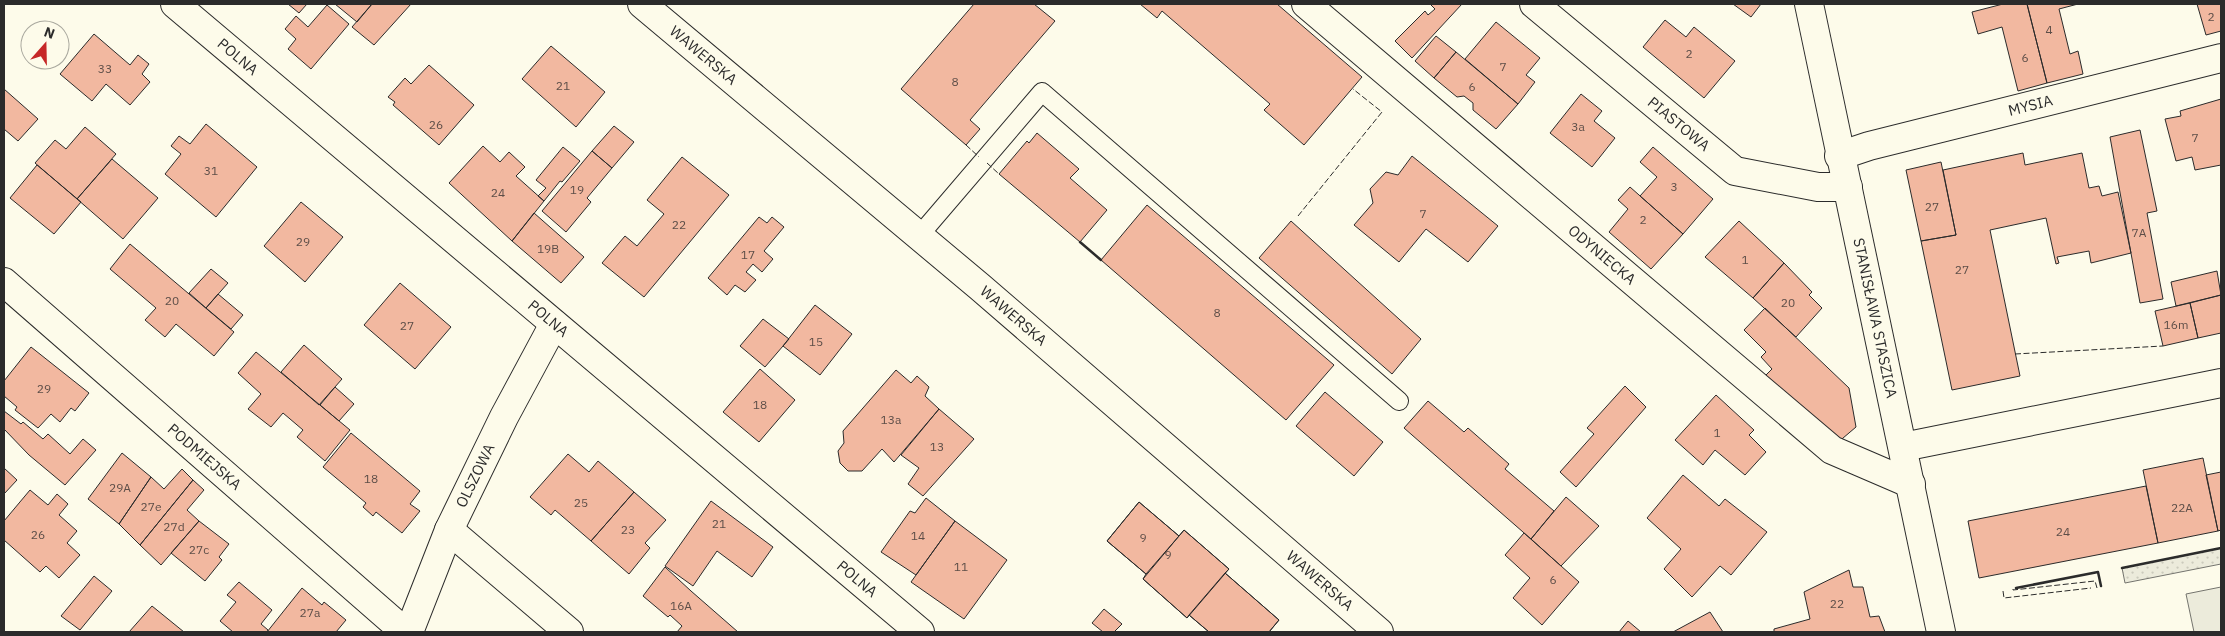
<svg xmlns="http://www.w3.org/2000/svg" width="2225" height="636" viewBox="0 0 2225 636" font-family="'IBM Plex Sans',sans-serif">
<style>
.grass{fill:url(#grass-dots);stroke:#74746e}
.green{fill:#ecebdb;stroke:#74746e}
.building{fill:#f2b8a0;stroke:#2b2b2b}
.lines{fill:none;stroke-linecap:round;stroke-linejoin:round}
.service-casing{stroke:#2b2b2b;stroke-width:20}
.minor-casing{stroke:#2b2b2b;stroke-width:30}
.tertiary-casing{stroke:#2b2b2b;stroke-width:30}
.secondary-casing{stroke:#2b2b2b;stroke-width:30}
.service{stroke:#fdfbea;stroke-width:18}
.minor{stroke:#fdfbea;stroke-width:28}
.tertiary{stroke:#fdfbea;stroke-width:28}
.secondary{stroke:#fdfbea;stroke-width:28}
.fence{stroke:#2b2b2b;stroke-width:1;stroke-dasharray:6 2.5;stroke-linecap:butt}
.wall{stroke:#2b2b2b;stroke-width:2.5}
.labels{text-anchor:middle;stroke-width:4;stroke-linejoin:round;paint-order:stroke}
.number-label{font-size:12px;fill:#5d4e48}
.street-label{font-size:15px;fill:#2b2b2b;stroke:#fdfbea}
</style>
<defs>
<pattern id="grass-dots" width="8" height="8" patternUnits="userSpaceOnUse" patternTransform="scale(1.25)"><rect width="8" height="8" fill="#ecebdb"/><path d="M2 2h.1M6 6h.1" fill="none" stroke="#cbcabc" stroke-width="1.8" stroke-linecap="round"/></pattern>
</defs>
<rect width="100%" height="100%" fill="#fdfbea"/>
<!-- grass -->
<path class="grass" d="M2221,548V564L2125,583L2122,568Z"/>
<!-- green -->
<path class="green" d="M2221,587V632H2194L2186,594Z"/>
<!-- building -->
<path class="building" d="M288,4H307L299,13Z
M335,4H372L357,22Z
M372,4H411L374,45L352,27Z
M974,4H1034L1055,21L970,120L980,129L966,145L901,89Z
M1140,4H1277L1362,77L1304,145L1264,110L1270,104L1162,11L1157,18Z
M1430,4H1462L1412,58L1395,41L1425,11L1428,15L1435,9Z
M1733,4H1761L1751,17Z
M2003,4H2027L2047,83L2018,91L2002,27L1978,34L1972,12Z
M2027,4H2078L2059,9L2070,54L2078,51L2083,74L2047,83Z
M2197,4H2221V31L2206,35Z
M327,5L349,24L311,69L288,49L296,39L285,29L296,16L308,27Z
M1665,20L1686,37L1694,27L1735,61L1704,98L1643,47Z
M1496,22L1540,58L1526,75L1535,82L1518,104L1465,59Z
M94,34L130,65L138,55L149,64L142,74L150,82L130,105L106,84L92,101L60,74Z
M1436,36L1456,52L1434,78L1415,61Z
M551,46L605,92L576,127L522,79Z
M1456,52L1518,104L1496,129L1473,110V103L1464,96L1457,97L1434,78Z
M429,65L474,105L439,145L393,105L395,102L388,97L405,78L411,84Z
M4,89L38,119L18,141L4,129Z
M1581,94L1602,111L1594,121L1615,138L1592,167L1550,133Z
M2221,99V165L2195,170L2192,157L2176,161L2165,119L2181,116L2180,111Z
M206,124L257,167L216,217L165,174L181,154L171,146L179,136L190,144Z
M614,126L634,142L612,168L592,151Z
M85,127L116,154L77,199L35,163L55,140L66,149Z
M2140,130L2157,211L2147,213L2163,299L2140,303L2110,137Z
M1037,133L1079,169L1070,178L1107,210L1080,242L999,174L1027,141L1029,143Z
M483,146L500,162L509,152L525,167L516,176L544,201L512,241L449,183Z
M563,147L580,161L562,182L560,181L544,201L538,196L546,188L536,180Z
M1653,147L1713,199L1683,234L1640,196L1657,177L1640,162Z
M592,151L612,168L587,198L591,202L566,232L542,211Z
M2023,153L2025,165L2082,153L2089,188L2099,186L2102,196L2118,192L2131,253L2091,263L2089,251L2057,257L2059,263L2056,264L2046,218L1990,230L2020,376L1952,390L1921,241L1956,235L1943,170Z
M1412,156L1498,226L1468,262L1426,229L1399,262L1354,225L1373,203L1370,189L1386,172L1398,175Z
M682,157L729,195L644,297L602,263L625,236L637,246L664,214L647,200Z
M112,159L158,198L123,239L77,199Z
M1941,162L1956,235L1921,241L1906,170Z
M37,165L81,202L54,234L10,198Z
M1630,187L1683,234L1651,269L1609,232L1628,209L1618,200Z
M301,202L343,237L305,282L264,246Z
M1147,205L1334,365L1286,420L1101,260Z
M534,213L584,257L561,283L512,241Z
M759,217L767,223L772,217L784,227L764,251L773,259L762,272L753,264L746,272L756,280L745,292L735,285L727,295L708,278Z
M1291,221L1421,339L1392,374L1259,258Z
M1739,221L1784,263L1753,298L1705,257Z
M130,244L234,332L214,356L176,324L165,337L145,320L156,308L110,269Z
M1784,263L1812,292L1809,295L1822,308L1796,337L1753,298Z
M211,269L228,283L206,308L189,293Z
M2217,271L2221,295L2176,306L2171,282Z
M400,283L451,327L415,369L364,325Z
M218,294L243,315L231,329L206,308Z
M2221,295V333L2198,338L2190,303Z
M2190,303L2198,338L2163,346L2155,311Z
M815,305L852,334L820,375L783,346Z
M1765,308L1849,388L1856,427L1836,444L1765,376L1772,369L1761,357L1766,352L1744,330Z
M763,319L789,339L765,367L740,346Z
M304,345L342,379L319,405L281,372Z
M31,347L89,393L75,411L71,408L60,422L51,414L38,428L15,410L17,407L4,396V381Z
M256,352L350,430L325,461L297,437L303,430L283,413L271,427L248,409L261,394L238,373Z
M760,369L795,400L759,442L723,412Z
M896,370L911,383L917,376L929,387L925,396L939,409L894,462L882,449L862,471H848L840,463L838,451L844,443L843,431Z
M1625,386L1646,407L1576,487L1560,472L1594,434L1587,428Z
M335,387L354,404L339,421L320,405Z
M1325,392L1383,442L1354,476L1296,426Z
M1716,395L1754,430L1749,435L1766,452L1745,475L1715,450L1703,465L1675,440Z
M1428,401L1464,432L1468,428L1509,464L1505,469L1554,511L1531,539L1404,428Z
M939,409L974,439L923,496L908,484L919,468L901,455Z
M4,411L21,424L23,422L43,439L48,434L70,454L83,439L96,450L65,485L29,455L4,429Z
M351,433L420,491L410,504L420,511L402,533L376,512L373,516L363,507L366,503L323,467Z
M122,453L151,477L119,524L88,499Z
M568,454L589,472L598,461L634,492L591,541L555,510L551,515L530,497Z
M2203,458L2218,531L2158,543L2143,470Z
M4,468L17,480L4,494Z
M182,469L193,480L140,545L119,524L151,477L164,489Z
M2221,472V530L2218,531L2206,475Z
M1683,475L1719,506L1725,499L1767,532L1731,575L1720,566L1692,597L1664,569L1681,549L1647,518Z
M193,480L204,490L187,510L199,521L161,565L140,545Z
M2146,486L2158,543L1979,578L1968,521Z
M30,490L48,505L57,494L68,504L59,515L77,531L67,543L80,555L59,578L46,566L40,572L4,540V521Z
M634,492L666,520L645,543L650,548L629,574L591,541Z
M1566,497L1599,526L1561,566L1531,539Z
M926,498L955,521L916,575L881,552L910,511L915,513Z
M711,501L773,547L752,577L717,551L693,586L665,566Z
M1139,502L1179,536L1146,574L1107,541Z
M1139,502L1179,536L1184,530L1229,569L1225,573L1279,620L1269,632H1209L1189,615L1187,618L1143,579L1146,574L1107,541Z
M199,521L229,544L219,557L222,560L205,581L171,553Z
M955,521L1007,560L964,619L911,582Z
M1184,530L1229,569L1187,618L1143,579Z
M1524,533L1579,582L1542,625L1513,598L1530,578L1505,555Z
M665,567L691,591L738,632H677L682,626L670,615L668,617L643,596Z
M1849,570L1853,587H1863L1870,617L1879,616L1885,632H1774V629L1810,619L1804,592Z
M1225,573L1279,620L1269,632H1209L1189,615Z
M94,576L112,591L80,630L61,616Z
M239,582L272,610L261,624L268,630L267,632H233L220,621L236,602L227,595Z
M302,588L322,605L324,602L346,620L336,632H267Z
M152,606L184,632H129Z
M1104,609L1122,624L1114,632H1103L1092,623Z
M1710,612L1723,632H1673Z
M1628,621L1641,632H1619Z"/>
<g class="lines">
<defs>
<path id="service" d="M918,237L1042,92L1399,401"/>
<g id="minor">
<path id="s1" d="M175,4L920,632"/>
<path id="s2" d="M1306,4L1832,450L1911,484"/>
<path id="s3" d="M1534,4L1735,171L1818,187H1848"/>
<path id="s4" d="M1839,156L1869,146L2221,58"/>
<path id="s5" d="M4,282L405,632"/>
<path d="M1903,447L2221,383"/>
<path d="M449,530L569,632"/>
<path id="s6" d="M409,632L449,530L504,417L554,324"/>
</g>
<g id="tertiary">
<path id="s7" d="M642,4L980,287L1379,632"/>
</g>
<g id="secondary">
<path id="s8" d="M1809,4L1941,632"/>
</g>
</defs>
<!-- service casing -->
<use href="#service" class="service-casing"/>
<!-- minor casing -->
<use href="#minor" class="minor-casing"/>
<!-- tertiary casing -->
<use href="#tertiary" class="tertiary-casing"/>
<!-- secondary casing -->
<use href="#secondary" class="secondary-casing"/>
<!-- service -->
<use href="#service" class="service"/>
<!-- minor -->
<use href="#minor" class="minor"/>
<!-- tertiary -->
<use href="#tertiary" class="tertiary"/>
<!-- secondary -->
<use href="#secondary" class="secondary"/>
<!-- fence -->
<path class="fence" d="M966,145L979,157
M987,163L999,174
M1298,216L1382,112L1353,89
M2015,354L2163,346
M2013,589V590L2095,581L2097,588
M2003,591L2004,598L2091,588"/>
<!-- wall -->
<path class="wall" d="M1080,242L1101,260
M2122,568L2221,548
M2016,588L2098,572L2101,586"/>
</g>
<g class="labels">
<!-- number labels -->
<g class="number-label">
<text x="2211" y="21">2</text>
<text x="2049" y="34">4</text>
<text x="1689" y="58">2</text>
<text x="2025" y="62">6</text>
<text x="1503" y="71">7</text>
<text x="105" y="73">33</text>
<text x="955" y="86">8</text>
<text x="563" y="90">21</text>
<text x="1472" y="91">6</text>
<text x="436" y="129">26</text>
<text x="1578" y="131">3a</text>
<text x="2195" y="142">7</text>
<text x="211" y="175">31</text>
<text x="1674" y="191">3</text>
<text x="577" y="194">19</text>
<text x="498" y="197">24</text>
<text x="1932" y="211">27</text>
<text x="1423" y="218">7</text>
<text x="1643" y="224">2</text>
<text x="679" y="229">22</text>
<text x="2139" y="237">7A</text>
<text x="303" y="246">29</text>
<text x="548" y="253">19B</text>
<text x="748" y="259">17</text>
<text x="1745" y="264">1</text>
<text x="1962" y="274">27</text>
<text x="172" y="305">20</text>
<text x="1788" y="307">20</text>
<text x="1217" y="317">8</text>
<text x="2176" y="329">16m</text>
<text x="407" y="330">27</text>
<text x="816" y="346">15</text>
<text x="44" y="393">29</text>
<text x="760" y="409">18</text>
<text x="891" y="424">13a</text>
<text x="1717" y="437">1</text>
<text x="937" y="451">13</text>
<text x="371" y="483">18</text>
<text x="120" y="492">29A</text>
<text x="581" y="507">25</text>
<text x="151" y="511">27e</text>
<text x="2182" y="512">22A</text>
<text x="719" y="528">21</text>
<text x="174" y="531">27d</text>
<text x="628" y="534">23</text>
<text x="2063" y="536">24</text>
<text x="38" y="539">26</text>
<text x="918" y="540">14</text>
<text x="1143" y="542">9</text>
<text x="199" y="554">27c</text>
<text x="1168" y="559">9</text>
<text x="961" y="571">11</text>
<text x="1553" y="584">6</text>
<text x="1837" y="608">22</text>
<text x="681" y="610">16A</text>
<text x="310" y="617">27a</text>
</g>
<!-- street labels -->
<g class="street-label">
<text dy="5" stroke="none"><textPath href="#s7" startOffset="80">WAWERSKA</textPath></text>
<text dy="5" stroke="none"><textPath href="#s1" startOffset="82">POLNA</textPath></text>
<text dy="5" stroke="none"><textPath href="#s4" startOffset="198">MYSIA</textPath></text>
<text dy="5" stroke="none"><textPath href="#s3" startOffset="188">PIASTOWA</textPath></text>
<text dy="5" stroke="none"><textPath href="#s2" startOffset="388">ODYNIECKA</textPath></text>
<text dy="5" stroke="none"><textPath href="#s7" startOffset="485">WAWERSKA</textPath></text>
<text dy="5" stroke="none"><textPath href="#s1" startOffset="488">POLNA</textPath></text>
<text dy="5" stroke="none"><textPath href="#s8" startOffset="321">STANISŁAWA STASZICA</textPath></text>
<text dy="5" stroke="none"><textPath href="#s5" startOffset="266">PODMIEJSKA</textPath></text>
<text dy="5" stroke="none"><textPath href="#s6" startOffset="170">OLSZOWA</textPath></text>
<text dy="5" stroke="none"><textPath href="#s1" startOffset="892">POLNA</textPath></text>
<text dy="5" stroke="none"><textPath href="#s7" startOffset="890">WAWERSKA</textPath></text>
</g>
</g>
<!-- border -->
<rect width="2225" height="636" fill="none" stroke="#2b2b2b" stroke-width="10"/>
<!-- north arrow -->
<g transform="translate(45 45) rotate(20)"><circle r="24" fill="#fdfbea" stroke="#a9a89e"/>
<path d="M0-4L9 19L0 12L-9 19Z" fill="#c62828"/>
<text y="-8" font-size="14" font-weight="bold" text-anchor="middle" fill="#2b2b2b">N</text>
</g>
</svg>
